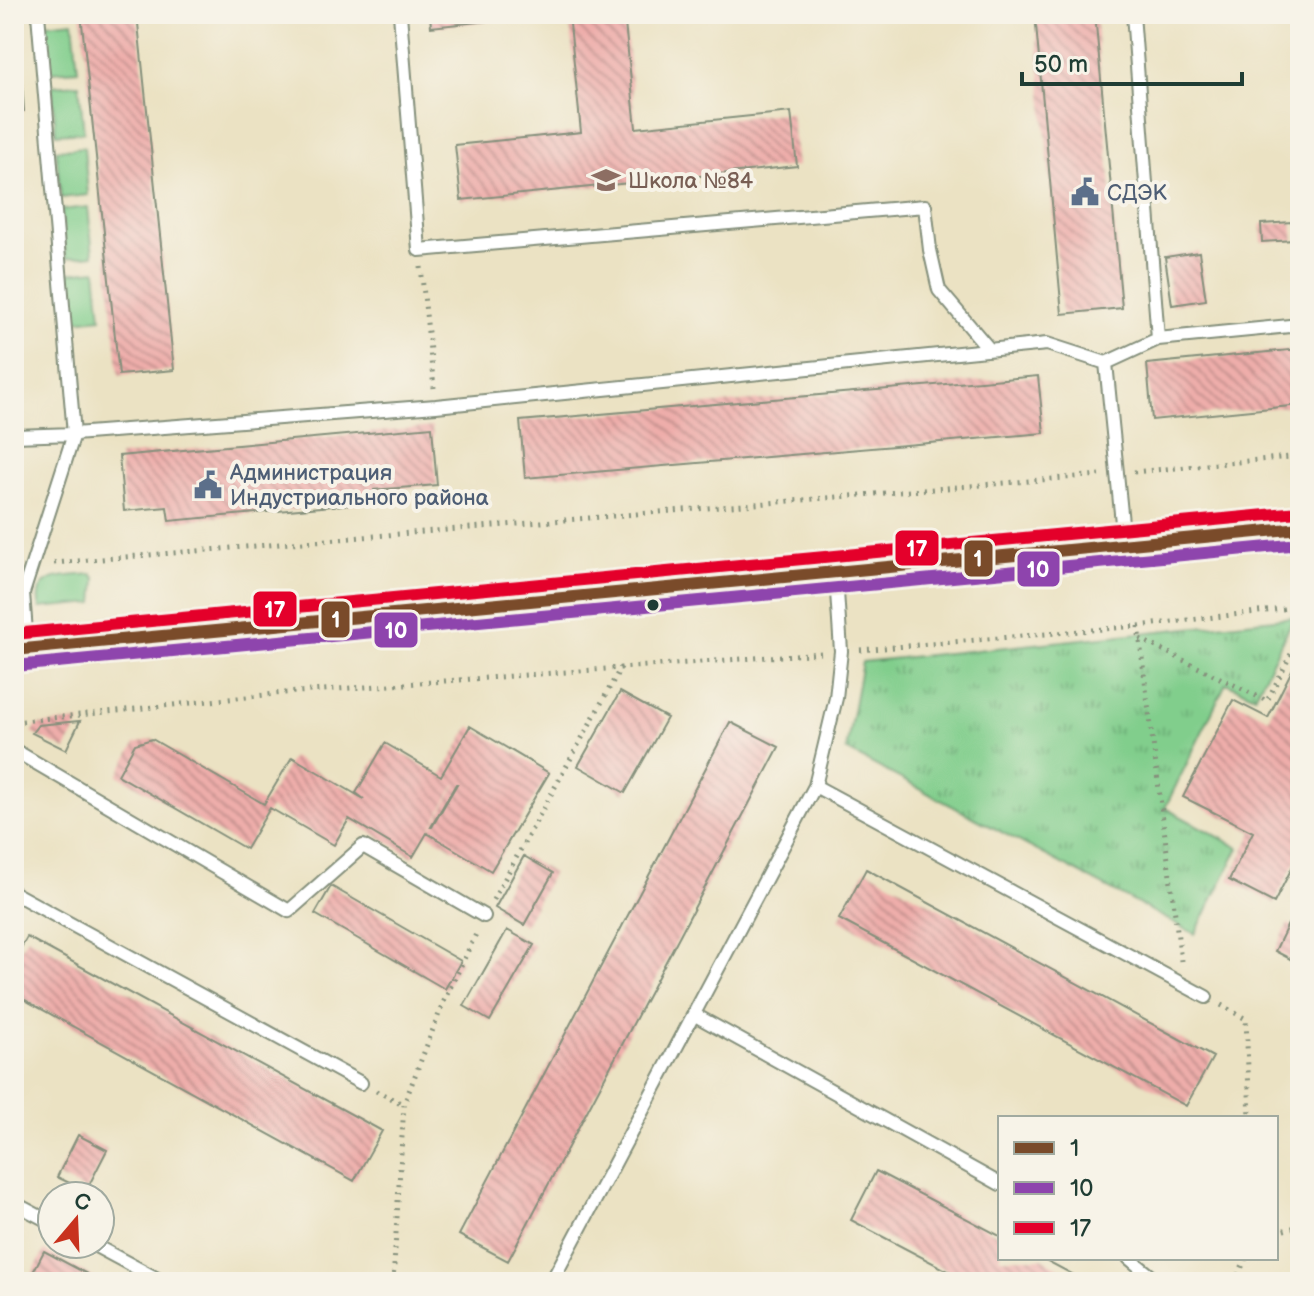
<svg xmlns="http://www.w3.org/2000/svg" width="1314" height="1296" viewBox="0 0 1314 1296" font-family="'Balsamiq Sans',sans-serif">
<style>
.green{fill:#81ce8c;stroke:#508660;stroke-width:2}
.park{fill:url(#park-tufts);stroke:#508660;stroke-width:2}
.building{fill:url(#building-back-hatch);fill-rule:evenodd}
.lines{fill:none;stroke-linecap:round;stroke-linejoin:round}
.lane-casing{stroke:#85907c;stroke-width:16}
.secondary-casing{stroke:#85907c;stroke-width:38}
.path{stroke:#85907c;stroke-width:5;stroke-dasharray:2 6;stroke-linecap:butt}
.lane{stroke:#fff;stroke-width:12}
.secondary{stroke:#fff;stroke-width:34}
.bus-1-casing{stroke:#f7f3e8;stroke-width:18}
.bus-2-casing{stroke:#f7f3e8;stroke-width:18}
.bus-3-casing{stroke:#f7f3e8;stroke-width:18}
.bus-1{stroke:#7a4b2a;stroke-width:12}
.bus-2{stroke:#8e44ad;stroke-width:12}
.bus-3{stroke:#e4002b;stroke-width:12}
.bus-dot{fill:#1f3d34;stroke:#f7f3e8;stroke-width:3}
.labels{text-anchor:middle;stroke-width:8;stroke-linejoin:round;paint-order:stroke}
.education-label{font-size:22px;fill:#785e54;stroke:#f7f3e8;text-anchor:start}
.service-label{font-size:22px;fill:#4e5e75;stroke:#f7f3e8;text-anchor:start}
.line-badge{stroke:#f7f3e8;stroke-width:3}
.badge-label{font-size:22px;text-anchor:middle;font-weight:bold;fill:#fff}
</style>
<defs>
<pattern id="park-tufts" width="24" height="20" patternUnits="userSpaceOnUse" patternTransform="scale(2)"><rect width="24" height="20" fill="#81ce8c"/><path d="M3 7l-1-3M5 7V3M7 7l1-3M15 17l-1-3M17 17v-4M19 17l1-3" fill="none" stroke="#69a873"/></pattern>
<pattern id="building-back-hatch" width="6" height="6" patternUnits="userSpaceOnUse" patternTransform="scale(2)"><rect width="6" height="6" fill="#eeadaa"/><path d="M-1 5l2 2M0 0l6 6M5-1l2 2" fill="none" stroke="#c08e8b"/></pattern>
</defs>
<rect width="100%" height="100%" fill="#f7f3e8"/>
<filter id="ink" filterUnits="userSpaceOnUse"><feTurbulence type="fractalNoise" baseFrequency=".0125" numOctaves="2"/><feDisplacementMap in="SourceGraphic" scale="16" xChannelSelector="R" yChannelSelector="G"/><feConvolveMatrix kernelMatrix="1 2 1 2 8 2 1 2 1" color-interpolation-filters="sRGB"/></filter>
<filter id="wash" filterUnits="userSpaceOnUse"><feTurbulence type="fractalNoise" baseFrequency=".006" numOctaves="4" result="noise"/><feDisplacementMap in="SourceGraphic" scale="32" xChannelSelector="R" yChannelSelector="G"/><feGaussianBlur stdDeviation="1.8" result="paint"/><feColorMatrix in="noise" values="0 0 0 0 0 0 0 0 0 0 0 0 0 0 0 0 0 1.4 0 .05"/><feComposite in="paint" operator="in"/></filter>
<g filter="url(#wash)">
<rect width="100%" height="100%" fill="#ebe2c3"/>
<!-- green -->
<path class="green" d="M73,21L78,70L50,72L46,24Z
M79,84L84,132L56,134L52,86Z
M84,147L88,195L61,198L56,150Z
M88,207L93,255L66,258L61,210Z
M96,270L101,318L74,321L69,273Z
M92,574L96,579L94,603L40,608C31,572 67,577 92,574Z"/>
<!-- park -->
<path class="park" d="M1294,617L1255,696L1226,683L1165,808L1239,848L1195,934L846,750L862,662Z"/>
<g id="blocks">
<!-- building -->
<path class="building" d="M81,14H137L174,370L119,375Z
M430,14H535V16L431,27Z
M569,14H624L636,128L791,112L797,166L461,200L455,145L581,132Z
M1035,14H1095L1122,308L1062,314Z
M14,82H22L24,111L14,112Z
M1292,222L1294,240L1262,242L1261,224Z
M1199,252L1206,300L1172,305L1165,257Z
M1300,349V405L1152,420L1147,364Z
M1038,376L1044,433L525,478L520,421Z
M432,427L437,485L374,490L375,502L169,521L167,507L124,511L119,456Z
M1292,670L1300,674V852L1274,903L1229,880L1253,832L1183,797L1233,700L1268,718Z
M620,692L667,718L625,793L578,766Z
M80,721L66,750L32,733L38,725Z
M730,722L779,747L508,1261L459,1235Z
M470,726L549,773L491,871L427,833L413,857L349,819L334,845L270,808L246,849L118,775L135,744L152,739L264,804L292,757L364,799L356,793L385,743L441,776ZM456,784H457L432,827H431Z
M524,856L553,873L524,925L495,908Z
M866,869L1213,1057L1186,1106L839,919Z
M331,886L461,961L445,989L315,914Z
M1288,924L1300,930V964L1275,951Z
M507,930L534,945L490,1021L464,1006Z
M27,937L382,1131L354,1181L14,994V960Z
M78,1135L107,1150L86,1191L57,1177Z
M876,1171L1000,1236V1258H1042L1087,1282H969L851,1220Z
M44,1251L102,1282H28Z"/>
</g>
</g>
<g filter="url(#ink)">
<use href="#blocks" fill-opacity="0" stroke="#85907c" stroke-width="2"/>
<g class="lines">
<defs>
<path id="lane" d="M400,14L419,250L925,206L930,250L939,290L989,349
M1133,14L1158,339
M1106,363L1124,543
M14,436L74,434L436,406L1047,344L1106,363L1158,339L1300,325
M27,645L23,593L74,434L38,14
M14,750L289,911L363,846L484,916
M815,786L1206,997
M14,893L361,1083
M695,1015L1000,1184
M14,1203L52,1223
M92,1244L163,1282
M1129,1258L1158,1282
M559,1282L553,1279L815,786L836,698L841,651L836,577"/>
<path id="secondary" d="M14,650L836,574L1300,528"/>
</defs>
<!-- lane casing -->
<use href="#lane" class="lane-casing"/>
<!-- secondary casing -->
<use href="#secondary" class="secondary-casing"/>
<!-- path -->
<path class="path" d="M421,267L434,388
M1134,472L1300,456
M54,563L1100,475
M1138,626L1181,961
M1140,639L1267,701L1295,646L1300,627
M860,650L1138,626L1300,607
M14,722L284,693L822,653
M493,900L621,667
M1221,1005L1246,1019L1250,1118
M376,1091L403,1104
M1276,1232L1300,1226
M393,1282L404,1104L444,1001L476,934
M1235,1282L1246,1258"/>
<!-- lane -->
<use href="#lane" class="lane"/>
<!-- secondary -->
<use href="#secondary" class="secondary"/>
<defs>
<path id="bus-1" d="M14,650L1300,528"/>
<path id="bus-2" d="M15,666L1300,544"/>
<path id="bus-3" d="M14,634L1298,512"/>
</defs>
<!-- bus-1 casing -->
<use href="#bus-1" class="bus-1-casing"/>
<!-- bus-2 casing -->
<use href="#bus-2" class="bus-2-casing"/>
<!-- bus-3 casing -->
<use href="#bus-3" class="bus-3-casing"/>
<!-- bus-1 -->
<use href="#bus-1" class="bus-1"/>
<!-- bus-2 -->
<use href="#bus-2" class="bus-2"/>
<!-- bus-3 -->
<use href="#bus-3" class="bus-3"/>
</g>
</g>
<!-- icons -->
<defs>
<symbol id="school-bare" viewBox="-9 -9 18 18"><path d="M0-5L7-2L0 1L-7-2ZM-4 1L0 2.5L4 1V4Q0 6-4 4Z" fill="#8d6e63" stroke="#f7f3e8" stroke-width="2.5" paint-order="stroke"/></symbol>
<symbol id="civic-bare" viewBox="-9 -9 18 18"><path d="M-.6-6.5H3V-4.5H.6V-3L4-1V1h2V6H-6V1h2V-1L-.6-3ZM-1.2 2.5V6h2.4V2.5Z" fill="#5c6f8a" stroke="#f7f3e8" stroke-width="2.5" paint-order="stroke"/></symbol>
</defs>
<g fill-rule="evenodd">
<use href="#school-bare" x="586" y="160" width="40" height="40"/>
<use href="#civic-bare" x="1065" y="172" width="40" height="40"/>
<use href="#civic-bare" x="188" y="465" width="40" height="40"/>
</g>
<!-- markers -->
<circle class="bus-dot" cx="653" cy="605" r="7"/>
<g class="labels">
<!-- education labels -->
<g class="education-label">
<text x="628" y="188">Школа №84</text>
</g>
<!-- service labels -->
<g class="service-label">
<text x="1107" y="200">СДЭК</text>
<text x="230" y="480">Администрация<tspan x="230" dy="25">Индустриального района</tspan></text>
</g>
</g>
<g class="line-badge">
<rect x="894" y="529" width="46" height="38" rx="8" fill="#e4002b"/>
<rect x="963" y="539" width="31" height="39" rx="8" fill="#7a4b2a"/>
<rect x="1016" y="550" width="45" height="38" rx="8" fill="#8e44ad"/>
<rect x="252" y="590" width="46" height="38" rx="8" fill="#e4002b"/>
<rect x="320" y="600" width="31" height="39" rx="8" fill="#7a4b2a"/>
<rect x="373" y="611" width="46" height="38" rx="8" fill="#8e44ad"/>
</g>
<g class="badge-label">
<text x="917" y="556">17</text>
<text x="978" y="566">1</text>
<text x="1038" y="577">10</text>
<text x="275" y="617">17</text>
<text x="336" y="627">1</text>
<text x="396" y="638">10</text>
</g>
<!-- margin -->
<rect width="1314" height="1296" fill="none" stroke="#f7f3e8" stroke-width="48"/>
<!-- legend -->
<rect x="998" y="1116" width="280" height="144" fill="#f7f3e8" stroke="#a1aaa0" stroke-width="2"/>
<rect x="1014" y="1142" width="40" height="12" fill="#7a4b2a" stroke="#a1aaa0" stroke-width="2"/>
<text x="1070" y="1156" font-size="24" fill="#1f3d34">1</text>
<rect x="1014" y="1182" width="40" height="12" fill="#8e44ad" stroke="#a1aaa0" stroke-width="2"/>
<text x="1070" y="1196" font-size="24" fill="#1f3d34">10</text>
<rect x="1014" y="1222" width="40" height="12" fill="#e4002b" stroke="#a1aaa0" stroke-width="2"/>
<text x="1070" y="1236" font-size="24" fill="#1f3d34">17</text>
<!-- north arrow -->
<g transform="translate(76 1220) rotate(19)"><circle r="38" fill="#f7f3e8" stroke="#a1aaa0" stroke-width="2"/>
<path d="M0-6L14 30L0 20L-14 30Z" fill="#c8321e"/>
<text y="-12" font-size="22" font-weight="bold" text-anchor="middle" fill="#1f3d34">С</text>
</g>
<!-- scale -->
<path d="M1022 72v12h220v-12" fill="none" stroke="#1f3d34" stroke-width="4"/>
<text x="1034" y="72" font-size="24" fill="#1f3d34" stroke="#f7f3e8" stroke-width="6" paint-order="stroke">50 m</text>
</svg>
